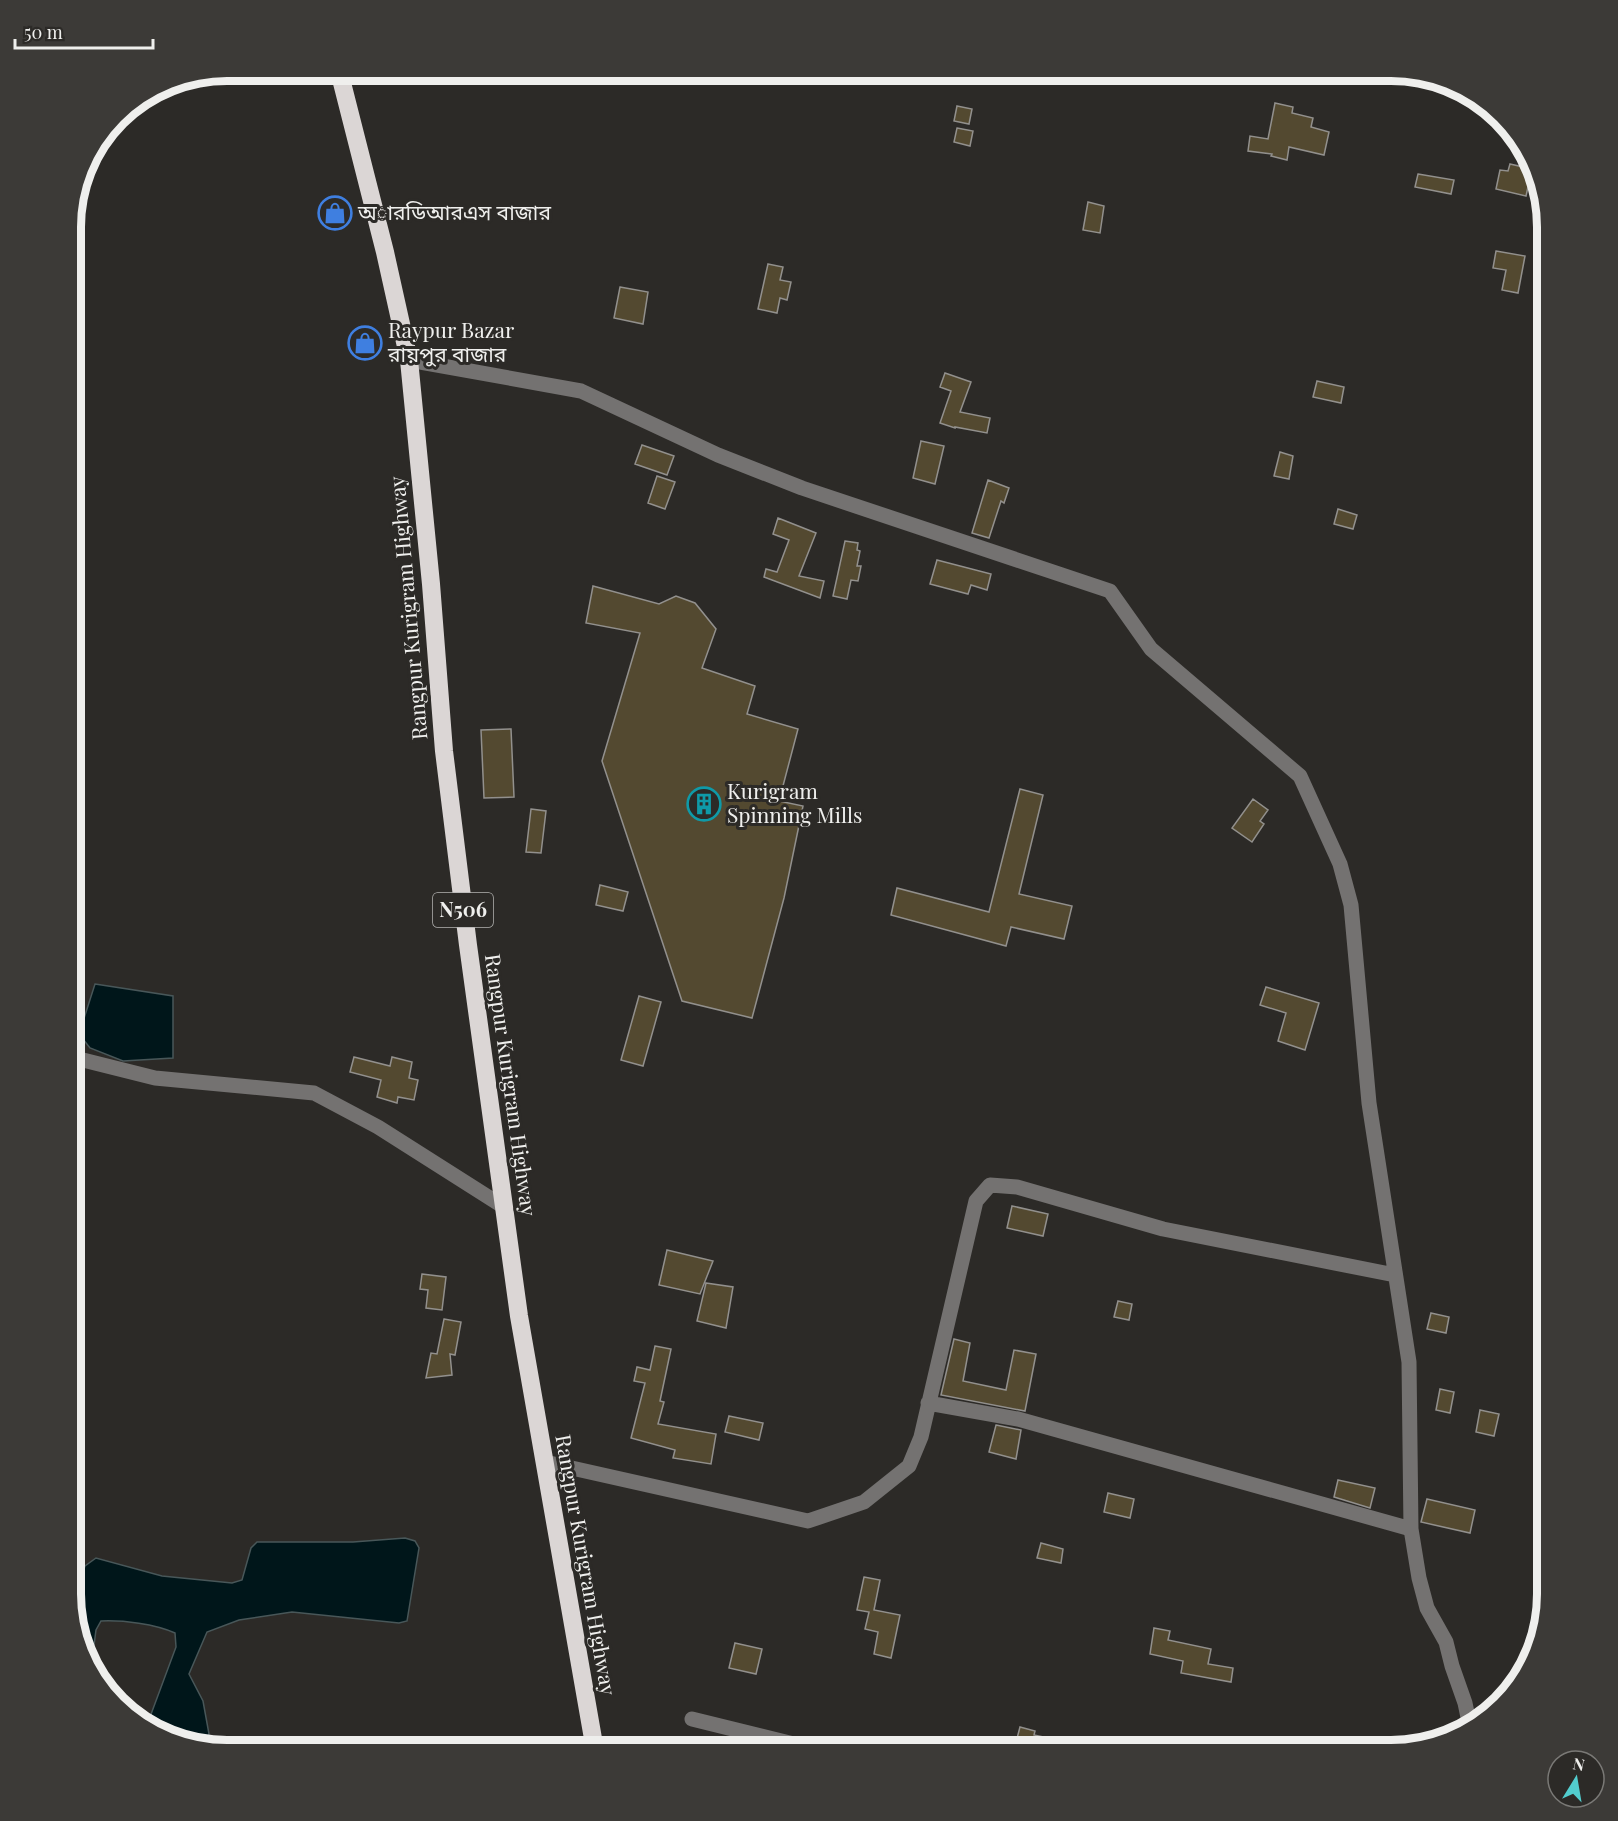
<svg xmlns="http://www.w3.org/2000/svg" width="1618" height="1821" viewBox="0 0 1618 1821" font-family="'Playfair Display','Noto Sans Bengali',serif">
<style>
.water{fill:#00161a;stroke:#485759;stroke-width:1.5}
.building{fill:#534930;stroke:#92908d;stroke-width:1.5}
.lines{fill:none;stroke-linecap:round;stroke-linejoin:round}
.minor{stroke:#747271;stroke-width:15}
.highway{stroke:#dbd6d5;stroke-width:18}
.labels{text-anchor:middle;stroke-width:6;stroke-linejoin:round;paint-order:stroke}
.shield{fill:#2c2a27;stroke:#b4b4b2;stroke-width:1.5}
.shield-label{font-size:20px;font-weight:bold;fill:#efefed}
.poi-label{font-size:21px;fill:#efefed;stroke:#2c2a27;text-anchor:start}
.street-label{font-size:21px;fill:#efefed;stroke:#2c2a27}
.rim{fill:none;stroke:#efefed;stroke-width:8}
</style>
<rect width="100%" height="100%" fill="#2c2a27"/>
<!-- water -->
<path class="water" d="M95,984L173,996V1058L123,1061L90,1048L79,1034Z
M405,1538L415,1541L419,1548L407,1621L399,1623L292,1612L239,1620L207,1632L189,1674L203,1701L209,1734L206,1746L157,1734L147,1725L176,1647L175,1633C155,1624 123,1620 101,1621L96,1630L91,1668L79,1644L71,1595V1585L80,1579L85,1566L96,1558L162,1576L232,1583L242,1580L251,1548L257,1542H353Z"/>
<!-- building -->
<path class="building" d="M1275,103L1293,107L1292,113L1313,118L1311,127L1329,132L1324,155L1289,147L1287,160L1271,156L1272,154L1248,151L1250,136L1268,139Z
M957,106L972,109L969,124L954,121Z
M957,128L973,131L970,146L954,142Z
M1510,164L1532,169L1526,196L1496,189L1500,170L1508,171Z
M1418,174L1454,180L1451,194L1415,187Z
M1088,202L1104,206L1100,233L1083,230Z
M1496,251L1525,256L1518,293L1502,290L1506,270L1493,268Z
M768,264L783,267L780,280L791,282L787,300L780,298L777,313L758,309Z
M620,287L648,292L643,324L614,318Z
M945,373L971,382L960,412L990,418L987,433L955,427V428L940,423L951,391L940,387Z
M1317,381L1344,387L1341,403L1313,397Z
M921,441L944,446L935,484L913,478Z
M642,445L674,456L667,475L635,464Z
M1280,452L1293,456L1289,479L1274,476Z
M657,476L675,482L665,509L648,503Z
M988,480L1009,488L1004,503L1001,501L989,538L972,533Z
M1338,509L1357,515L1353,529L1334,524Z
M778,518L816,533L799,576L824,581L820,598L764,577L766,569L777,572L789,540L773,534Z
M845,541L858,543L857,550L860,551L857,566H861L858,581L851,580L847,599L833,596Z
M937,560L991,574L987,590L971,585L968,594L930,584Z
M593,586L659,604L676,596L695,603L716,629L702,668L755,686L747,714L798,729L779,801L803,806L784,898L752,1018L682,1001L602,761L640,633L586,623Z
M511,729L514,797L484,798L481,730Z
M1020,789L1043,795L1019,894L1072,906L1064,939L1011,927L1006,946L891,915L897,888L989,912Z
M1253,799L1268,810L1260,821L1264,824L1252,842L1232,828Z
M531,809L546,811L541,853L526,852Z
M600,885L628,892L623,911L596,905Z
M1266,987L1319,1003L1305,1050L1278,1041L1286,1013L1260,1005Z
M639,996L661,1002L643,1066L621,1060Z
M354,1057L390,1066L392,1057L412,1062L409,1078L418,1080L414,1100L398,1097L397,1103L377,1097L381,1080L350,1072Z
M1012,1206L1048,1214L1043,1236L1007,1228Z
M667,1250L713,1261L700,1294L659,1285Z
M422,1274L446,1277L442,1310L426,1308L428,1290L420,1289Z
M706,1283L733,1287L726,1328L697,1321Z
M1118,1301L1132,1304L1129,1320L1114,1317Z
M1431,1313L1449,1317L1446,1333L1427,1329Z
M444,1319L461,1322L455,1355L450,1354L452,1375L426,1378L431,1353L437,1354Z
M954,1339L970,1343L963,1381L1006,1390L1014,1350L1036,1354L1025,1411L941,1395Z
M655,1346L671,1349L660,1401L664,1402L658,1424L716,1434L711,1464L673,1458L675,1450L631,1438L645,1383L634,1381L637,1367L650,1370Z
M1440,1389L1454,1392L1450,1413L1436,1410Z
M1480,1410L1499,1414L1494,1436L1476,1432Z
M729,1416L763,1423L759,1440L725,1432Z
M996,1425L1021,1430L1016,1459L989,1452Z
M1338,1480L1375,1488L1370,1508L1334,1497Z
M1108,1493L1134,1499L1130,1518L1104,1512Z
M1427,1499L1475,1510L1470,1533L1421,1522Z
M1041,1543L1063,1549L1061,1563L1037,1558Z
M864,1577L880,1580L874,1610L900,1615L891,1658L874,1654L878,1632L865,1629L869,1612L857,1610Z
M1154,1628L1170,1631L1168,1640L1211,1649L1208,1664L1233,1668L1231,1682L1181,1673L1183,1661L1150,1654Z
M735,1643L762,1649L756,1674L729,1668Z
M1020,1727L1035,1731L1034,1735L1077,1744V1750H1014Z"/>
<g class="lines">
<!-- minor -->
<path class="minor" d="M409,360L581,391L718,455L802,488L1110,591L1151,649L1300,776L1340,864L1351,905L1369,1103L1409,1362L1411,1529L1419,1578L1427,1608L1446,1642L1452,1666L1465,1703L1470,1727
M71,1057L155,1078L314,1093L378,1127L504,1207
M928,1403L1018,1419L1411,1529
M545,1462L808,1521L864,1502L909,1466L921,1437L976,1201L990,1185L1017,1187L1163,1229L1395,1275
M692,1719L818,1750"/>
<!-- highway -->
<path class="highway" d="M339,71L385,252L409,360L431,584L444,751L468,945L519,1316L595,1750"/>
</g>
<!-- icons -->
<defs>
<symbol id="shop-ring" viewBox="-11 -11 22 22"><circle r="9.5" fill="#2c2a27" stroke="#3f7fe0" stroke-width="1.5"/><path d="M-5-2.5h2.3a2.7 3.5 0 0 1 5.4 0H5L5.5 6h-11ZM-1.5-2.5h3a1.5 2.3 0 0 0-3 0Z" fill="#3f7fe0"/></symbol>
<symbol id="building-ring" viewBox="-11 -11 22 22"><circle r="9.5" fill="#2c2a27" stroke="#0f9aa8" stroke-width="1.5"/><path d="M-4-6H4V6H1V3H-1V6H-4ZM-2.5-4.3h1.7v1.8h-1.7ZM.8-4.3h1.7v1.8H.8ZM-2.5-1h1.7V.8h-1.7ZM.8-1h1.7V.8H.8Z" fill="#0f9aa8"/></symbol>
</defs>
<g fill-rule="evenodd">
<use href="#shop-ring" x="316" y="194" width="38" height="38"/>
<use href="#shop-ring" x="346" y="324" width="38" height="38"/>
<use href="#building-ring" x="685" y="785" width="38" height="38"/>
</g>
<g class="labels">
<!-- shield labels -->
<rect class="shield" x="433" y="893" width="60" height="34" rx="4.5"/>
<g class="shield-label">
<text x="463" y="917">N506</text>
</g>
<!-- poi labels -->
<g class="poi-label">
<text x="358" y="220">অারডিআরএস বাজার</text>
<text x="388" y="338">Raypur Bazar<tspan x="388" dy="24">রায়পুর বাজার</tspan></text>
<text x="727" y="799">Kurigram<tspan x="727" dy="24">Spinning Mills</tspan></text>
</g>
<!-- street labels -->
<g class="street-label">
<text transform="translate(409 608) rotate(-95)" y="7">Rangpur Kurigram Highway</text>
<text transform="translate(510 1085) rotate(82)" y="7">Rangpur Kurigram Highway</text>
<text transform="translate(585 1565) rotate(80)" y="7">Rangpur Kurigram Highway</text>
</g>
</g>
<!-- crop -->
<path d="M0 0H1618V1821H0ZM227 81H1391A146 146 0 0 1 1537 227V1594A146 146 0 0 1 1391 1740H227A146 146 0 0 1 81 1594V227A146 146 0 0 1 227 81Z" fill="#3c3a37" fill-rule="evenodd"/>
<path class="rim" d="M227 81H1391A146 146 0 0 1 1537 227V1594A146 146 0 0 1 1391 1740H227A146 146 0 0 1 81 1594V227A146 146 0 0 1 227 81Z"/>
<!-- north arrow -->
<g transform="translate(1576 1779) rotate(11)"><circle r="28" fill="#2c2a27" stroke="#7a7976" stroke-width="1.5"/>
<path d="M0-4.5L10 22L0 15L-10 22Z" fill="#52cdce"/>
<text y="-9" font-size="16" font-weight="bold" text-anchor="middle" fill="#efefed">N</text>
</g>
<!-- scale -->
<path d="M15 39v9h138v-9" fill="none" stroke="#efefed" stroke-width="3"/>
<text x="24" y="39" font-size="18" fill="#efefed" stroke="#2c2a27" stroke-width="4.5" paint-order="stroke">50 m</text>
</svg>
